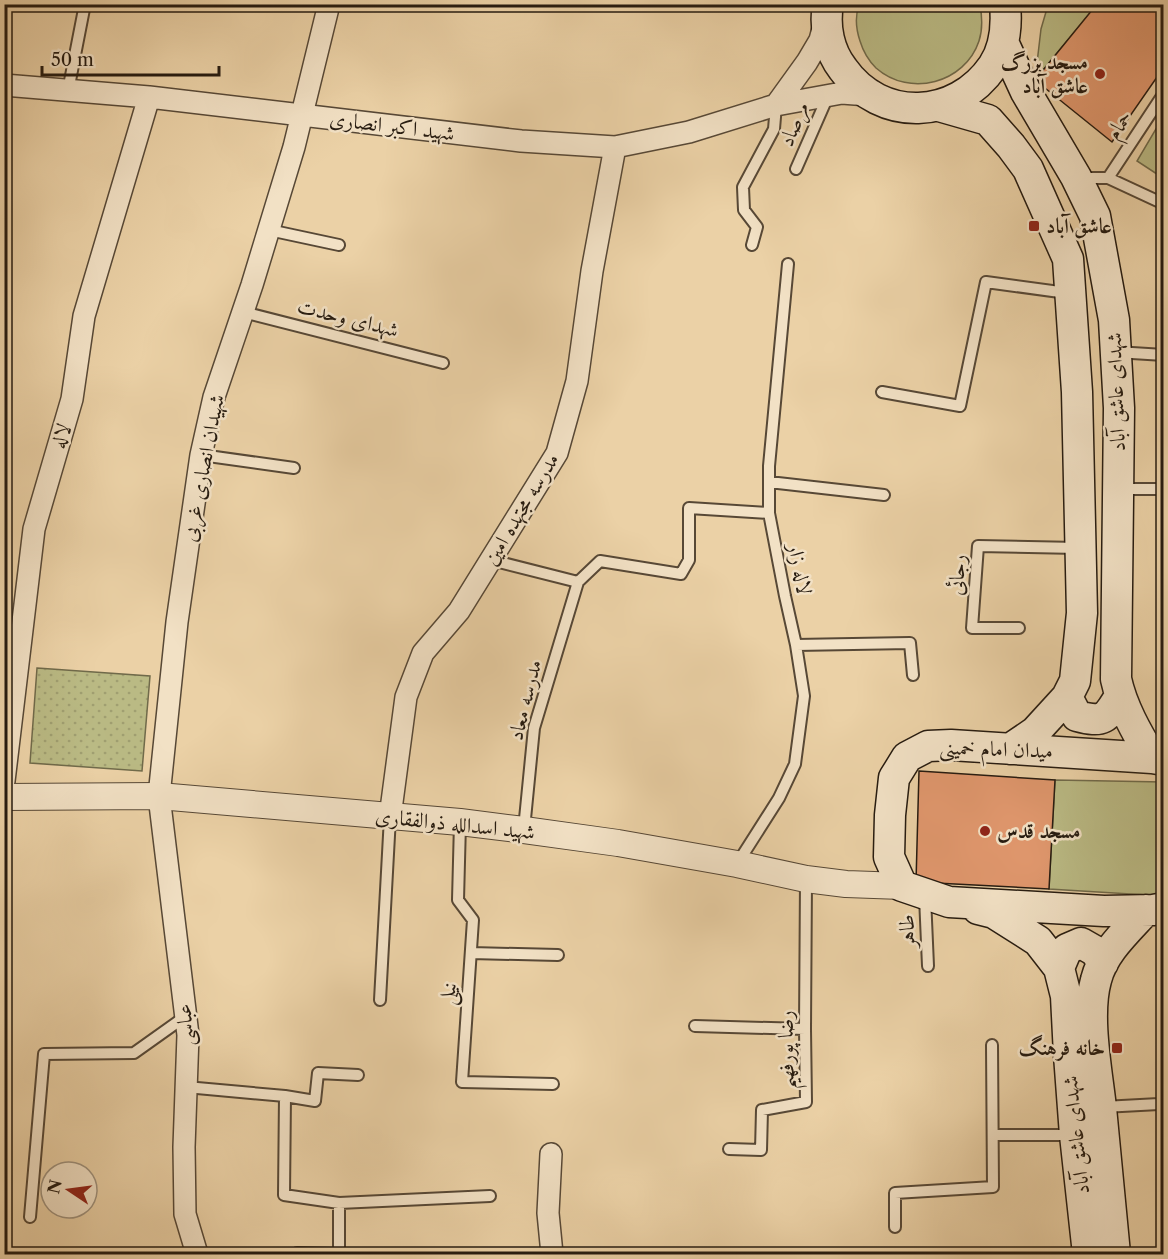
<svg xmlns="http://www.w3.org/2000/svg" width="1168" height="1259" viewBox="0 0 1168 1259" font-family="'Libre Caslon Text',Amiri,serif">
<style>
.green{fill:#baba84;stroke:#706a4a;stroke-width:1.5}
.park{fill:url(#park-dots);stroke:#706a4a;stroke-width:1.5}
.building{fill:#e0976d;stroke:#261b10;stroke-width:1.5}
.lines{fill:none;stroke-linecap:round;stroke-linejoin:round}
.service-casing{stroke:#574836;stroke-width:14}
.minor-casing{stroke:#574836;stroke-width:24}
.tertiary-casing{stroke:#574836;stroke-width:28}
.secondary-casing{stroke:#261b10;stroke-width:33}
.service{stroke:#f2e1c5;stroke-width:10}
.minor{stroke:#f2e1c5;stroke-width:21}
.tertiary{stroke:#f2e1c5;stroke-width:26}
.secondary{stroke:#f2e1c5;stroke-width:30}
.poi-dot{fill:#8f2418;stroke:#f2e1c5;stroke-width:2}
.labels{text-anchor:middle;stroke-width:5;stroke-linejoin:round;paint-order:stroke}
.poi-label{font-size:21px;font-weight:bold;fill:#261b10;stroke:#f2e1c5;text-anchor:end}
.street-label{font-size:21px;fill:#261b10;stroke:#f2e1c5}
</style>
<defs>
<pattern id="park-dots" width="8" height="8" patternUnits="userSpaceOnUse" patternTransform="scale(1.5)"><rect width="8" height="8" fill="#baba84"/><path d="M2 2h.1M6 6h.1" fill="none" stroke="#a09f71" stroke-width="1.8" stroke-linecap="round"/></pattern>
</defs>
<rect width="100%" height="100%" fill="#ebd1a6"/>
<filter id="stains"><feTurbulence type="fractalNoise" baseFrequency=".00333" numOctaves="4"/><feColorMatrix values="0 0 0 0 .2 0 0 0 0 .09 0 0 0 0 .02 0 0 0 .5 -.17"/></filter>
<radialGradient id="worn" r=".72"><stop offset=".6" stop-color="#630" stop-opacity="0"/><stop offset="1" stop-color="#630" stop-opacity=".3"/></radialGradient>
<!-- green -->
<path class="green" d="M859,5H980C982,16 983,29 979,41C965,83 910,98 876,68C869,61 863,51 860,41C856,29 855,16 859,5Z
M1048,5H1097L1035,80L1041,29Z
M1163,117V178L1137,161Z
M1055,780L1163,782V896L1049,889Z"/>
<!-- park -->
<path class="park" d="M37,668L150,676L142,771L30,763Z"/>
<!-- building -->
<path class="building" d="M1097,4H1151L1164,15V67L1112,142L1035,80Z
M919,771L1055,780L1049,889L916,882Z"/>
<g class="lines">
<defs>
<path id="service" d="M68,91L85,4
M796,169L828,96
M1079,178H1108L1164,204
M1108,178L1164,93
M269,230L339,245
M752,245L757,227L744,210L743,187L774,129L776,105
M243,312L443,363
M1116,352L1164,355
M882,392L960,406L986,282L1067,293
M201,455L294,468
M769,482L884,495
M1119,489H1164
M491,560L578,582L600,561L681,574L689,560V508L769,513
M1019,628H972L978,546L1078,548
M796,645L910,643L913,675
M460,823L458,900L473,920L462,1082L553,1084
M524,829L534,728L578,582
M737,864L779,798L795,764L804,696L796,645L785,596L769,513V466L788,264
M925,897L928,966
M471,953L558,955
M380,1000L390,817
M695,1026L805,1029
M186,1087L285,1096L315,1101L318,1073L358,1075
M285,1096L284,1195L339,1203L490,1196
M1103,1107L1159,1104L1164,1099
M993,1135H1072
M729,1149L761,1150L762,1110L806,1102L805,1029L806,880
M30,1217L44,1054L134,1053L186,1016
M895,1227V1193L993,1187L992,1045
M297,1253L339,1254
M339,1254V1203"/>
<path id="minor" d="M4,85L149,97L521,141L615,147L689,132L776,105L842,93L868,95
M776,105L807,62L820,40L825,21
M4,781L34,529L72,399L84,316L149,97
M390,817L406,697L423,653L459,611L557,453L577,381L592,271L615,147
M551,1154L548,1213L552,1254
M197,1254L185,1214L184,1147L188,1035L159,796L177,622L201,455L214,397L252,285L294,147L329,4"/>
<path id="tertiary" d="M4,797L159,796L460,822L524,830L618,843L737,864L806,879L846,884L902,886"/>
<path id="secondary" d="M828,4C824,27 829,51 843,69C881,123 956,120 993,66C1005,48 1007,25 1005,4
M1003,42L1026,92L1076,177L1095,216L1114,320L1119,408L1116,679C1122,707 1137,733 1152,758
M939,106L988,120L1011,146L1028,169L1068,259L1077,392L1082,613L1075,681L1067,697L1035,732L1010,749
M1067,697L1077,716C1104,723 1106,719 1120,696
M1164,760L1152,758L951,745L928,746L907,757L894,778L890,815L889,857L902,886L949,902L1104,911L1153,910L1164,908
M978,909L994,913L1038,941L1059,968L1066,996L1069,1055L1075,1135L1088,1254
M1059,968L1067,949L1081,943L1095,951L1103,963
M1115,1254C1110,1206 1106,1157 1101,1108C1097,1071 1086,1016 1096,980C1103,952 1127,931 1146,910"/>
</defs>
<!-- service casing -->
<use href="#service" class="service-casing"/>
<!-- minor casing -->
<use href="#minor" class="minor-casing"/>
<!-- tertiary casing -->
<use href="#tertiary" class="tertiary-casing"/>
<!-- secondary casing -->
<use href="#secondary" class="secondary-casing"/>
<!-- service -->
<use href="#service" class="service"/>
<!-- minor -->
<use href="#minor" class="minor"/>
<!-- tertiary -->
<use href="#tertiary" class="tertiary"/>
<!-- secondary -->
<use href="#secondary" class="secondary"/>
</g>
<!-- markers -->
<g class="poi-dot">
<circle cx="1100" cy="74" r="6"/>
<rect x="1028" y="220" width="12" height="12" rx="3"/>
<circle cx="985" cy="831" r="6"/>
<rect x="1111" y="1042" width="12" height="12" rx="3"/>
</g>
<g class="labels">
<!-- poi labels -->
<g class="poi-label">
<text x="1088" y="69">مسجد بزرگ<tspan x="1088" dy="24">عاشق آباد</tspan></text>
<text x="1046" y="233" text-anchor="start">عاشق آباد</text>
<text x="997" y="838" text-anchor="start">مسجد قدس</text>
<text x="1105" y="1055">خانه فرهنگ</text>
</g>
<!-- street labels -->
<g class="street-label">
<text transform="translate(794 124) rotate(-67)" y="7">مرصاد</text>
<text transform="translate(1119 125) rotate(-57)" y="7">حمام</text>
<text transform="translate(392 126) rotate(7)" y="7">شهید اکبر انصاری</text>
<text transform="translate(348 318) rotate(14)" y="7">شهدای وحدت</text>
<text transform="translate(1116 392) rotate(-92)" y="7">شهدای عاشق آباد</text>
<text transform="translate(61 436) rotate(-73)" y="7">لاله</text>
<text transform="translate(203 468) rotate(-79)" y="7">شهیدان انصاری غربی</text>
<text transform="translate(521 509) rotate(-59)" y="7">مدرسه مجتهده امین</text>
<text transform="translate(800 569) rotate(79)" y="7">لاله زار</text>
<text transform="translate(957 575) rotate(-86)" y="7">رجائی</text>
<text transform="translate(525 700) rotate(-76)" y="7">مدرسه معاد</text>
<text transform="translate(996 749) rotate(2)" y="7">میدان امام خمینی</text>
<text transform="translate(455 824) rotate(6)" y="7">شهید اسدالله ذوالفقاری</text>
<text transform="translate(907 931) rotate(-92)" y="7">طاهر</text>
<text transform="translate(448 994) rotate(-86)" y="7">نیلی</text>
<text transform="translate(185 1025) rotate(-94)" y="7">عباسی</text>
<text transform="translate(786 1050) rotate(-91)" y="7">رضا پورفهیم</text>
<text transform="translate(1076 1135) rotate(-96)" y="7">شهدای عاشق آباد</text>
</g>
</g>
<!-- margin -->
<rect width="1168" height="1259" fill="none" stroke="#ebd1a6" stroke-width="24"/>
<rect x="6" y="6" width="1156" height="1247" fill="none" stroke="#261b10" stroke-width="3"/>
<rect x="12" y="12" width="1144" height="1235" fill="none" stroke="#261b10" stroke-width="1.5"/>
<!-- north arrow -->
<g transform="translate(69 1190) rotate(283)"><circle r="28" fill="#f2e1c5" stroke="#a0927d" stroke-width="1.5"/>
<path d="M0-4.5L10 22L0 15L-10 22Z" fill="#8f2418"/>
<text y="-9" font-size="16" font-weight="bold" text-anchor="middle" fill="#261b10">N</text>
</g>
<!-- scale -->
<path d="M42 66v9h177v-9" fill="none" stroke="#261b10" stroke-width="3"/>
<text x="51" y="66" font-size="18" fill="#261b10" stroke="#f2e1c5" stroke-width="4.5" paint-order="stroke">50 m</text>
<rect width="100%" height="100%" filter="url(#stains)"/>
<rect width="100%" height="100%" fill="url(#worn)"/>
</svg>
